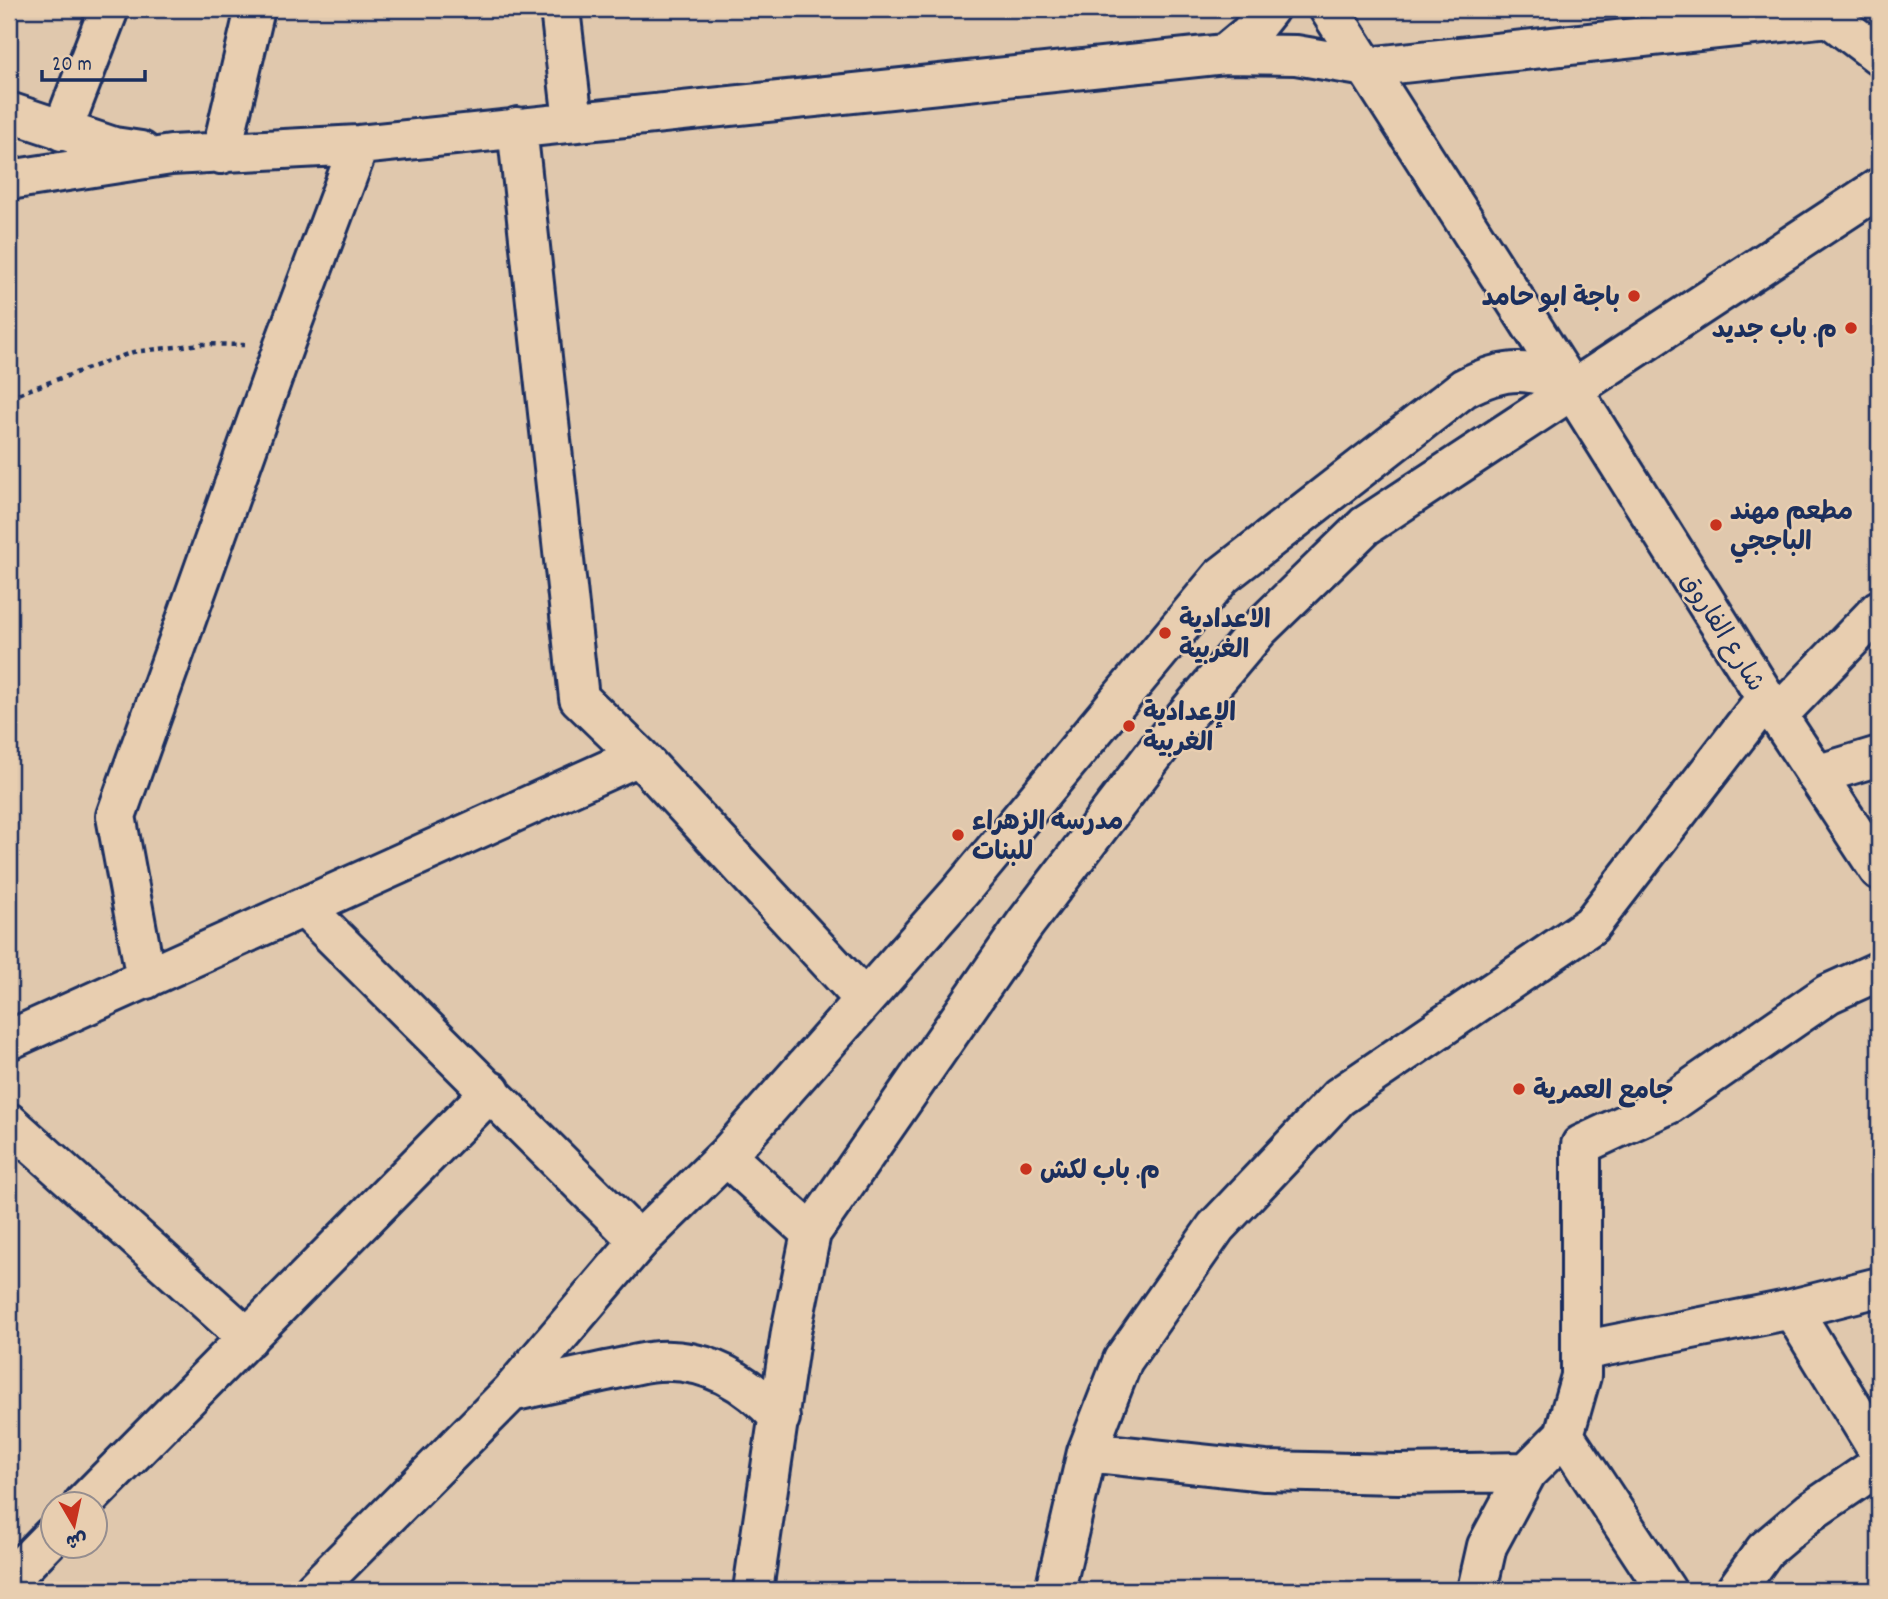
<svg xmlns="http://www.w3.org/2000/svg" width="1888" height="1599" viewBox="0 0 1888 1599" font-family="Dekko,'Playpen Sans Arabic',sans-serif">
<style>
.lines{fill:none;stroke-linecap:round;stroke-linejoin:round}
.minor-casing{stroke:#1b2f5e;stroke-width:44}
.major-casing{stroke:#1b2f5e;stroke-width:44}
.path{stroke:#1b2f5e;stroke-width:4.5;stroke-dasharray:5 5;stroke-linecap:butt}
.minor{stroke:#e8ceb0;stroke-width:38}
.major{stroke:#e8ceb0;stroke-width:38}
.poi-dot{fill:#c8321e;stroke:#e8ceb0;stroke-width:2.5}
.labels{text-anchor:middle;stroke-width:5;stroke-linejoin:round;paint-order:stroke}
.poi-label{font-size:26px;font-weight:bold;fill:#1b2f5e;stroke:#e8ceb0;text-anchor:start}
.street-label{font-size:26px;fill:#1b2f5e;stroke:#e8ceb0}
</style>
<rect width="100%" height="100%" fill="#e0c8ad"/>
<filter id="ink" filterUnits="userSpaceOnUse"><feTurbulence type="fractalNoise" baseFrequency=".0143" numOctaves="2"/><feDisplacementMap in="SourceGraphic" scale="14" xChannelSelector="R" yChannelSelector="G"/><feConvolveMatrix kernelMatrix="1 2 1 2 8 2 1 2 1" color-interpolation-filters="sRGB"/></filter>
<g filter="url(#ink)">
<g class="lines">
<defs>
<path id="minor" d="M560,9L573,121
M1329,9L1572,389
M1821,9L1829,17L1879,55
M1225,54L1249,34L1269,9
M9,112L114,147L141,151
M517,127L579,698L639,756L864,999
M62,131L109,9
M221,154L255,9
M9,180L171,155L359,145L1225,54L1296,55L1366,67L1829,17
M1777,716L1879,610
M1816,775L1879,756
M304,907L639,1241
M146,979L116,816L284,345L359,145
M9,1040L639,756
M9,1123L248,1338
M1792,1309L1879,1452
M1581,1351L1792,1309L1879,1287
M1564,1435L1666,1590
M1087,1452L1265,1471L1398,1474L1527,1472
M83,1504L491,1091
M9,1580L52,1536
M1055,1590L1087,1452L1123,1360L1216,1227L1339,1097L1591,925L1766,698
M1477,1590L1487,1546L1527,1472L1564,1435L1581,1376V1145L1669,1104L1828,994L1879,971
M1736,1590L1765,1550L1810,1512L1879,1465"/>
<path id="major" d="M726,1156L811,1233
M511,1392C543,1385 574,1378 606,1371C623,1368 641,1362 658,1361C708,1358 747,1382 780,1418
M314,1590L511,1392L639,1241L726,1156L959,893L1222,576L1464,388C1504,367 1533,366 1572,389L1766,698L1879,870
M753,1590L791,1332L811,1233L1025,924L1163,743L1258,630L1365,526L1879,188"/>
</defs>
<!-- minor casing -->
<use href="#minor" class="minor-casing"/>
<!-- major casing -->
<use href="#major" class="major-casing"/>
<!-- path -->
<path class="path" d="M9,397L133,352L201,344L245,345"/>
<!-- minor -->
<use href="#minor" class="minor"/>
<!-- major -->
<use href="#major" class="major"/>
</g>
</g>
<!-- markers -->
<g class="poi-dot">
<circle cx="1634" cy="296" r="7"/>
<circle cx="1851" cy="328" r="7"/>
<circle cx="1716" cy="525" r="7"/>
<circle cx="1165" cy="633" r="7"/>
<circle cx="1129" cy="726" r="7"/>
<circle cx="958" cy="835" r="7"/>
<circle cx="1519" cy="1089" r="7"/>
<circle cx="1026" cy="1169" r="7"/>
</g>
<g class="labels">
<!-- poi labels -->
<g class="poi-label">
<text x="1620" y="305" text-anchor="end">باجة ابو حامد</text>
<text x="1837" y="337" text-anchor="end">م. باب جديد</text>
<text x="1730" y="519">مطعم مهند<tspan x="1730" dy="30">الباججي</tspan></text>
<text x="1179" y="627">الاعدادية<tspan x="1179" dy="30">الغربية</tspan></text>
<text x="1143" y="720">الإعدادية<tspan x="1143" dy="30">الغربية</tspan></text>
<text x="972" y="829">مدرسه الزهراء<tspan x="972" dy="30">للبنات</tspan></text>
<text x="1533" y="1098">جامع العمرية</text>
<text x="1040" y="1178">م. باب لكش</text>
</g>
<!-- street labels -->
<g class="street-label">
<text transform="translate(1724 631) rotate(58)" y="9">شارع الفاروق</text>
</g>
</g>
<!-- margin -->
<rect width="1888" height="1599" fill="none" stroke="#e8ceb0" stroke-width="35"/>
<rect x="18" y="18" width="1853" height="1564" fill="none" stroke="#1b2f5e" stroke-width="2.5" filter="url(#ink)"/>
<!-- north arrow -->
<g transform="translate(74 1525) rotate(171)"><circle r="33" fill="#e8ceb0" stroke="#968e8f" stroke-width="2"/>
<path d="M0-5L12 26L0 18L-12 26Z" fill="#c8321e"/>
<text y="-10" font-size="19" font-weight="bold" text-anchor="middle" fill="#1b2f5e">ش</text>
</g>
<!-- scale -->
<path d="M42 70v10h103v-10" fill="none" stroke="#1b2f5e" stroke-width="3.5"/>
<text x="52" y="70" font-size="21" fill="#1b2f5e" stroke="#e8ceb0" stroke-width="5" paint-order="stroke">20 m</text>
</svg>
